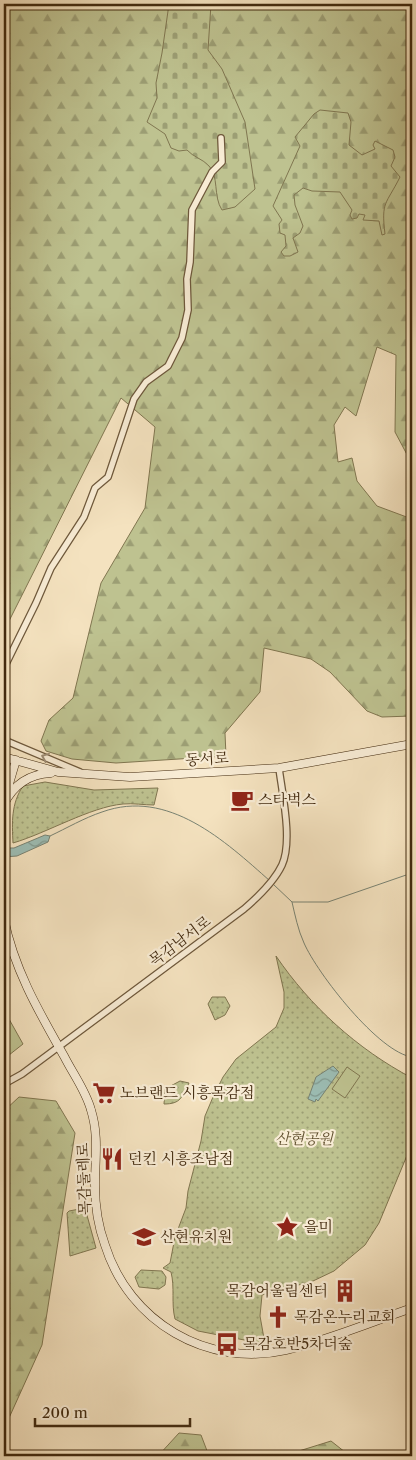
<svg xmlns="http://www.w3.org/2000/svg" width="416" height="1460" viewBox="0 0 416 1460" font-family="'Libre Caslon Text','Noto Serif KR',serif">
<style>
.grass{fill:url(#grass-dots);stroke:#807650}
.forest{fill:url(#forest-firs);stroke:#807650}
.cemetery{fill:url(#cemetery-stones);stroke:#807650}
.garden{fill:#bec290;stroke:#807650}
.water{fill:url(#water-waves);stroke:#788272}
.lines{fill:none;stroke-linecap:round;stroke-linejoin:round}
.stream{stroke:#788272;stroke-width:1}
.street-casing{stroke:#6e583b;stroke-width:8}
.secondary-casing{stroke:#422a0f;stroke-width:9}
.street{stroke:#f8ecd5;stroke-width:5.5}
.secondary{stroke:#f8ecd5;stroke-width:8}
.oneway{stroke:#9d8b72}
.labels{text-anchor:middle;stroke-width:4.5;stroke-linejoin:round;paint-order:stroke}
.street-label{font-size:15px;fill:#422a0f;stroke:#f8ecd5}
.poi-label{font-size:15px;fill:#422a0f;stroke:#f8ecd5;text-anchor:start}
.park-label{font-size:15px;font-style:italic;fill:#61502f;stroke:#f8ecd5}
</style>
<defs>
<pattern id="grass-dots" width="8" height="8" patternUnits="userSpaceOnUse" patternTransform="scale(1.25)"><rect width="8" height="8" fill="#bec290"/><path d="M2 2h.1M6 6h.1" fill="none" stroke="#9c9e74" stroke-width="1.8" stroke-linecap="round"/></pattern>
<pattern id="forest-firs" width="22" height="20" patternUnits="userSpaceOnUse" patternTransform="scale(1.25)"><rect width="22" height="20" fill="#bec290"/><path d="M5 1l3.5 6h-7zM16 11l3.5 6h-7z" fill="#9c9e74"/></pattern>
<pattern id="cemetery-stones" width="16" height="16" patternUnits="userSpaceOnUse" patternTransform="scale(1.25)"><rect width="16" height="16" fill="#bec290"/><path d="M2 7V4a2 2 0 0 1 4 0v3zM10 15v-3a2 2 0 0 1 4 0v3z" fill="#9c9e74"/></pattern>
<pattern id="water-waves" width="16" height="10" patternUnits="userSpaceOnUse" patternTransform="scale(1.25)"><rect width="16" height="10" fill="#9cbdb4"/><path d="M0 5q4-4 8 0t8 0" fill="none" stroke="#819a91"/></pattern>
</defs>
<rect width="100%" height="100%" fill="#f4e2bf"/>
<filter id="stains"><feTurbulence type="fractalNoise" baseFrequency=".004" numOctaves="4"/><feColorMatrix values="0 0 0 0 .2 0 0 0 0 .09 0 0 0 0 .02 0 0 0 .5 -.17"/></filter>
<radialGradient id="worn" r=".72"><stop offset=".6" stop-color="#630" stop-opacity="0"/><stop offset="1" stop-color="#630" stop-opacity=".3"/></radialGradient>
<!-- grass -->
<path class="grass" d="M45,782L94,790L158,788L154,805C144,805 133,803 123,804C90,807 47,833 13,843C12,822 11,804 23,786Z
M276,956C310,1006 357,1049 412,1078V1138L408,1153L379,1223L365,1245L334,1271L313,1281L262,1295L260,1316L265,1344L198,1331L175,1319C171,1303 175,1288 171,1272L163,1268L170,1263L175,1237L186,1208L188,1191L201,1141L205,1116L213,1097L223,1077L236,1059L276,1027L284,1008V992Z
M212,997H225L230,1006L225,1015L215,1020L208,1004Z
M180,1081L189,1083C182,1097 181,1104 164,1104L165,1089Z
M85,1208L96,1248L70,1256L67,1213L69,1211Z
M141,1270L162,1271L166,1277L165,1285L159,1289L139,1287L135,1277Z"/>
<!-- forest -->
<path class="forest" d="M4,4H412V464L395,432L396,355L377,347L356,416L345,407L334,425L338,462L352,458L357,481L377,506L412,519V716L382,717L367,711L330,672L311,659L264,648L260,692L225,733L226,756L116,763L72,759L46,751L41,741L49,720L73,698L101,583L145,508L155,427L121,398L4,631Z
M19,1097L56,1101L75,1133L42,1345L4,1429V1111Z
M179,1433L201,1435L209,1456H158Z
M331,1441L350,1456H283Z"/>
<!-- cemetery -->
<path class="cemetery" d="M169,4H211L208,50L222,69L245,122L255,189L235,207L222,210C213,197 219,175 209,166C203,159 193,157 187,150L179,151L171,148L165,134L147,122L157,98L156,83L162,53Z
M320,110L348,113L351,122L349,145L362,155L375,149L373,145L375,141L393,150L395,157L391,166L400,177C386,205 381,201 385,234L382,235L379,221L363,220L365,215L359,214L357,218L352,219L350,215L352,210L340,192L312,191L303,188L294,195L295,205L303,226L300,233L293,238L298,252L290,256H284L281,252L286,246L285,235L280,233L279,224L282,220L273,206L300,146L295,137L314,114Z"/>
<!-- garden -->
<path class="garden" d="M9,1019L23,1044L4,1059V1021Z
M347,1067L360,1076L345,1098L332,1089Z"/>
<!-- water -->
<path class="water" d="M45,835L50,836L48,842L17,856L4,857V848H14Z
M333,1066L339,1072L318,1101L316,1099L315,1102L308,1099L316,1077Z"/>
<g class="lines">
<!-- stream -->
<path class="stream" d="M50,836C67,828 84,818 102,812C168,788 225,841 270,881
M273,884L292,902H328L412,873
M292,902C295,915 298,930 304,943C317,973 379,1053 412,1057"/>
<defs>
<path id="street" d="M4,668L36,603L51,568L84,517L95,488L108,477L134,399L146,382L168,366L182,338L188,310L187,279L190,262L192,210L212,172L222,162L221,138
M4,740L80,772
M4,1084L22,1074L244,909C258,897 274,882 282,865C293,841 282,793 279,768"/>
<path id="secondary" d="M4,757L58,772L130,777L279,768L412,744
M6,794L16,760
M4,804C14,784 29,774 51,773
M4,919C14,969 39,1012 64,1056C73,1074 86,1091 91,1110C99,1135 95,1160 95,1185C95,1205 98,1226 105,1245C129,1322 207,1368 286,1350C329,1340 371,1322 412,1308"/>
</defs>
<!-- street casing -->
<use href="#street" class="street-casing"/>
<!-- secondary casing -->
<use href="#secondary" class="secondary-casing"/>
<!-- street -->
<use href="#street" class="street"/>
<!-- secondary -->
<use href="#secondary" class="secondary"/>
</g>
<!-- one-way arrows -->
<defs><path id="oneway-chevron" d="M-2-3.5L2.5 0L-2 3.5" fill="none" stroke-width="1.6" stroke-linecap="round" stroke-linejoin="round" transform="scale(1.25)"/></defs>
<use class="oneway" href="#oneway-chevron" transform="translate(45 757) rotate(-158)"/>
<!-- icons -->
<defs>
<symbol id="cafe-bare" viewBox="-9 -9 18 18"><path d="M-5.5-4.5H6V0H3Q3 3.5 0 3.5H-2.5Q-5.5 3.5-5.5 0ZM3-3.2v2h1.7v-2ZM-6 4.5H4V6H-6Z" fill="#8f2418" stroke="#f8ecd5" stroke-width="2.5" paint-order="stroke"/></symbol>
<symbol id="supermarket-bare" viewBox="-9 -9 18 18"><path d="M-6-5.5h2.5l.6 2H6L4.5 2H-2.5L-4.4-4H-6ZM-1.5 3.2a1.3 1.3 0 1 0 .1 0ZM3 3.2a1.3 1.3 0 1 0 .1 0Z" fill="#8f2418" stroke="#f8ecd5" stroke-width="2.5" paint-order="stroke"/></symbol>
<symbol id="restaurant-bare" viewBox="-9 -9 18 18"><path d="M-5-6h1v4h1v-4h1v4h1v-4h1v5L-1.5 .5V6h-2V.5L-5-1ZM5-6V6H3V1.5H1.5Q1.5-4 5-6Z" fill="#8f2418" stroke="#f8ecd5" stroke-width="2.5" paint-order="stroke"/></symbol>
<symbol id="sight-bare" viewBox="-9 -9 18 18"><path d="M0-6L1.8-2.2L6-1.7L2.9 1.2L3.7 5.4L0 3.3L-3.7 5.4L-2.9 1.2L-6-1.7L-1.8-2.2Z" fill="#8f2418" stroke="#f8ecd5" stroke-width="2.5" paint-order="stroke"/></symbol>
<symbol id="school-bare" viewBox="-9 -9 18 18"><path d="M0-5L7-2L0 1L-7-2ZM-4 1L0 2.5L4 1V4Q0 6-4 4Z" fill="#8f2418" stroke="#f8ecd5" stroke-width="2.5" paint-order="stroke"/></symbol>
<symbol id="building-bare" viewBox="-9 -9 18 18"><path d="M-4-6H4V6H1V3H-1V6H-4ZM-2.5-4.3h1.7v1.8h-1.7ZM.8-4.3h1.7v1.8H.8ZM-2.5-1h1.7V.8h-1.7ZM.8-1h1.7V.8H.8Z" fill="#8f2418" stroke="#f8ecd5" stroke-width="2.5" paint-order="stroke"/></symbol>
<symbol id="church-bare" viewBox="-9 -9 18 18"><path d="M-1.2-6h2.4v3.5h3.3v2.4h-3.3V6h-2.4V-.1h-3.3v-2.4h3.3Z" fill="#8f2418" stroke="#f8ecd5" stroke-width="2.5" paint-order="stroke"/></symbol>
<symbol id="bus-bare" viewBox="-9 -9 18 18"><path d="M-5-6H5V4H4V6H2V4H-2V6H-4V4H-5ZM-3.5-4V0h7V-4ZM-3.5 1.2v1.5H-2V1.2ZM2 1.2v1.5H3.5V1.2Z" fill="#8f2418" stroke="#f8ecd5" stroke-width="2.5" paint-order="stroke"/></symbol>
</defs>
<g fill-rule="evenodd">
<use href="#cafe-bare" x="226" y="784" width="32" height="32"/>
<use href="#supermarket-bare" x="88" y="1077" width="32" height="32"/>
<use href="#restaurant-bare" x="96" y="1143" width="32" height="32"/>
<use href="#sight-bare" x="271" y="1211" width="32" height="32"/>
<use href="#school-bare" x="128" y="1221" width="32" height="32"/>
<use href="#building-bare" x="329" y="1275" width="32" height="32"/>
<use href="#church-bare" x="262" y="1301" width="32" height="32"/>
<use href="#bus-bare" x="211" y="1328" width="32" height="32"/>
</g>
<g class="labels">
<!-- street labels -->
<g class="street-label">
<text transform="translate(207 759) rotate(-3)" y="5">동서로</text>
<text transform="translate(180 941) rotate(-37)" y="5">목감남서로</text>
<text transform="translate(84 1179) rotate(-92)" y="5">목감둘레로</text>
</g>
<!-- poi labels -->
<g class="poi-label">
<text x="258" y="805">스타벅스</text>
<text x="120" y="1098">노브랜드 시흥목감점</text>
<text x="128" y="1164">던킨 시흥조남점</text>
<text x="304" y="1232">을미</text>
<text x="160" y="1242">산현유치원</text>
<text x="328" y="1296" text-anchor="end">목감어울림센터</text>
<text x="294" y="1322">목감온누리교회</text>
<text x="243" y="1349">목감호반5차더숲</text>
</g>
<!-- park labels -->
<g class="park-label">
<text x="304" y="1144">산현공원</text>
</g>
</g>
<!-- margin -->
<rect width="416" height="1460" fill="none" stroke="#f4e2bf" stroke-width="20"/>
<rect x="5" y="5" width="406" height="1450" fill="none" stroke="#422a0f" stroke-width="2.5"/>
<rect x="10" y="10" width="396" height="1440" fill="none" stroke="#422a0f"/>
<!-- scale -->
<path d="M35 1418v8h155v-8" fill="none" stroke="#422a0f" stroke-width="2.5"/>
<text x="42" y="1418" font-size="15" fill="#422a0f" stroke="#f8ecd5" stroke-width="4" paint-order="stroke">200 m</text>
<rect width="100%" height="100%" filter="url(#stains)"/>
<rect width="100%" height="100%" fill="url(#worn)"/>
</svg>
